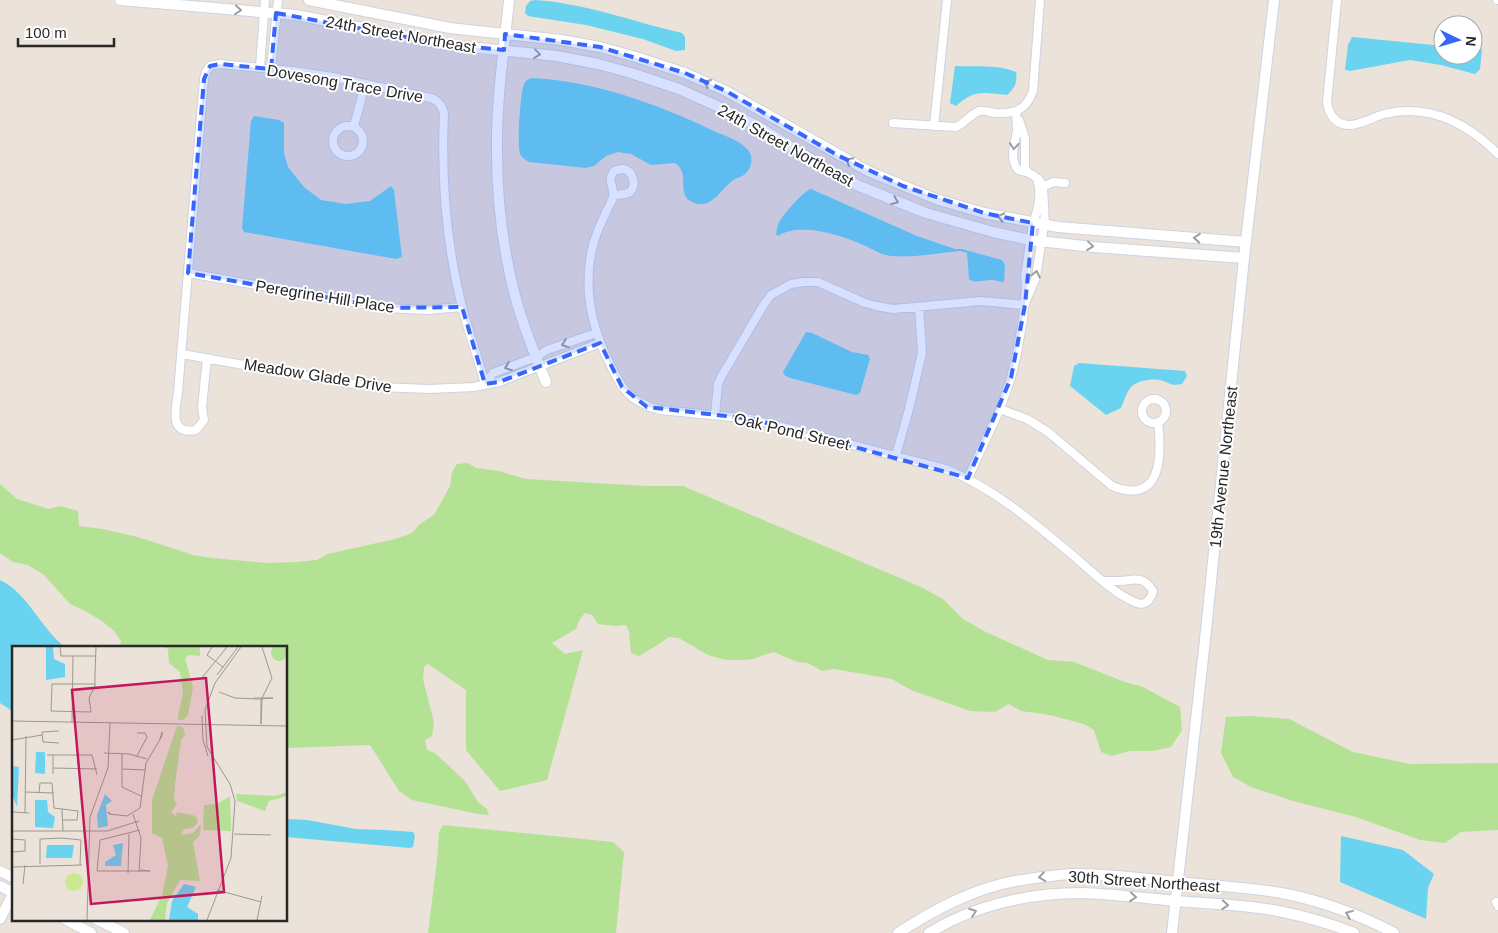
<svg xmlns="http://www.w3.org/2000/svg" width="1498" height="933" viewBox="0 0 1498 933" font-family="Arial,sans-serif">
<style>
.green{fill:#b4e294}
.water{fill:#6ad3ef}
.lines{fill:none;stroke-linecap:round;stroke-linejoin:round}
.minor-casing{stroke:#ced3e1;stroke-width:10}
.tertiary-casing{stroke:#ced3e1;stroke-width:12}
.minor{stroke:#fff;stroke-width:8}
.tertiary{stroke:#fff;stroke-width:10}
.oneway{stroke:#9e9e9e}
.marked{fill:#3666fb;fill-opacity:0.2;stroke:#3666fb;stroke-width:4;stroke-dasharray:10 6;stroke-linejoin:round}
.labels{text-anchor:middle;stroke-width:4;stroke-linejoin:round;paint-order:stroke}
.street-label{font-size:16px;fill:#282828;stroke:#fff}
.inset-road{fill:none;stroke:#9d9892;stroke-width:1}
.view{fill:#c2185b;fill-opacity:0.15;stroke:#c2185b;stroke-width:2.5}
.inset-edge{fill:none;stroke:#282828;stroke-width:2.5}
</style>
<rect width="100%" height="100%" fill="#ebe2d9"/>
<!-- green -->
<path class="green" d="M468,463L476,468L499,471L526,479L648,486H683L921,587L943,599L963,619L984,631L1048,660L1074,662L1125,682L1143,687L1180,707L1182,730L1171,747L1153,751H1129L1112,756L1101,752L1094,730L1084,724L1050,715L1021,711L1009,704L995,712L970,711L911,690L892,679L834,669L822,671L808,663L797,662L774,652L763,655L754,659L742,660H726L708,655L679,638L669,637L656,646L639,656L631,653L629,631L626,625L615,626L598,624L592,615L585,613L580,619L576,629L552,643L565,654L583,650L547,780L500,791L466,750V690L428,664L424,667L423,679L434,722L432,736L425,740L427,750L435,753L465,781L478,802L487,809L489,815L478,814L412,800L399,791L370,745L286,748V647H120L121,641L114,631L102,621L85,611L70,604L44,575L28,565L13,562L0,553V484L17,499L49,509L60,506L78,511L79,526L103,529L138,537L193,555L212,558L267,563L296,562L317,560L328,554L395,539L412,533L420,524L434,515L450,486L452,472L457,464Z
M1250,716L1289,719L1353,752L1410,764L1498,763V830L1461,832L1445,843L1420,840L1356,817L1293,801L1251,787L1233,777L1221,753L1226,717Z
M443,825L613,842L624,852L616,933H428L437,860L439,832Z"/>
<!-- water -->
<path class="water" d="M535,0C584,3 634,22 682,33L685,37V50L676,51L643,39L586,25L528,16L525,13L526,6L530,1Z
M1352,37L1443,46V55H1473V49H1482L1480,69L1475,74L1441,65L1410,60L1350,71L1345,70L1348,45Z
M955,66C975,67 998,64 1016,72C1018,82 1014,89 1007,95C984,93 975,89 956,106L950,103Z
M532,78C595,81 657,104 714,131C725,136 743,141 750,153C753,159 751,169 745,174C742,177 736,178 732,181C720,190 711,211 692,202C678,196 687,178 680,168C679,166 677,164 675,163L651,165L631,154L618,152L606,156L594,166L586,168L529,162C526,160 522,158 520,154C517,147 520,88 525,82C526,80 529,79 532,78Z
M254,116L279,120L284,123V153L288,167L304,187L321,200L346,204L370,201L391,186L394,190L402,257L396,259L244,232L242,228L251,121Z
M811,189L917,236L955,249H962L1002,260L1005,265L1004,282C999,282 995,280 991,280C982,280 976,284 969,279L967,253L960,251C938,253 914,258 891,256C881,255 873,249 863,245C840,235 801,222 778,236L776,234C777,230 777,226 779,222C784,214 803,191 811,189Z
M806,332L812,333L852,352L868,355L870,359L860,393L856,395L790,378L784,375L783,372Z
M1079,363L1185,371L1187,376L1182,384C1171,386 1172,384 1163,381C1154,378 1140,380 1132,386C1127,391 1124,401 1121,408L1106,415L1070,386L1074,366Z
M0,580C29,594 40,628 65,647H14V712L0,703Z
M286,819L307,820L356,829L385,830L413,832L415,836L413,847L410,848L286,837Z
M1341,836L1403,850L1434,874L1428,888L1426,919L1340,882Z"/>
<g class="lines">
<defs>
<path id="minor" d="M1337,0L1327,102C1329,114 1335,124 1348,125C1358,126 1374,117 1384,114C1430,103 1467,123 1498,154
M1497,0H1498
M260,67L265,0
M271,69L278,0
M1016,112C1016,118 1017,124 1017,129C1016,143 1008,156 1018,170C1029,172 1039,176 1043,187L1045,225
M1019,120L1025,138V167L1027,171
M893,123L956,127C965,123 971,114 979,111C984,110 990,112 995,113C1014,114 1026,111 1033,91L1040,0
M333 141a15 15 0 1 1 30 0a15 15 0 1 1-30 0Z
M354,126L365,85
M934,126L947,0
M1043,187L1053,182L1065,183
M614,195C619,195 625,195 630,192C637,185 633,170 623,169C620,169 617,170 614,171C606,182 615,186 613,196C613,200 609,206 607,210C602,221 596,233 593,245C583,285 590,323 608,360C621,387 628,402 660,410L752,419L946,469C997,490 1034,523 1076,558C1092,572 1117,596 1137,603C1146,606 1151,599 1153,591C1143,575 1135,580 1120,581C1114,581 1108,581 1103,581
M188,273L387,308L427,310L462,307
M1026,301L1036,277L1044,225
M182,354L346,383L379,387L429,389L474,387L499,382L600,343
M207,358L202,407L204,420L196,430C168,435 176,409 178,392L204,79L206,72L210,66L220,64L293,71L333,77L431,98C439,101 441,105 444,113C441,179 446,243 462,307C469,333 478,358 485,384
M485,384L493,373L536,357L547,350L596,333
M1142 411a12 12 0 1 1 24 0a12 12 0 1 1-24 0Z
M1000,409L1027,419L1048,432L1112,486C1162,506 1162,456 1158,422
M715,415L718,384L721,377L763,306L771,295L791,284L804,282H818L865,303L876,306L893,309L981,301L1025,305
M896,455L909,409L922,353L919,307
M968,478L1000,409L1011,378L1017,353L1023,319L1026,287L1025,277L1033,223C1038,210 1042,193 1037,179
M1496,902L1498,906"/>
<path id="tertiary" d="M120,0L296,15L450,45L557,56L598,64L631,73L679,89L719,107L759,127L827,169L859,186L926,213L993,232L1030,240L1093,247L1244,258
M309,0L450,28L561,40L600,47L636,57L685,73L726,91L868,171L936,199L984,213L1058,227L1246,242
M509,0C504,50 496,102 497,152C497,198 503,248 514,292C522,323 534,353 546,382
M0,871L14,878
M0,886L14,893
M0,919L14,892
M65,919L91,933
M96,919L124,933
M898,933C934,910 972,889 1015,881C1034,878 1053,875 1072,874C1107,873 1143,879 1178,882C1214,886 1251,887 1287,894C1321,901 1363,916 1394,933
M929,933C974,905 1030,893 1081,893C1113,894 1144,898 1176,901C1210,904 1244,904 1278,911C1304,916 1329,923 1354,933
M1172,933L1205,640L1244,258L1274,0"/>
</defs>
<!-- minor casing -->
<use href="#minor" class="minor-casing"/>
<!-- tertiary casing -->
<use href="#tertiary" class="tertiary-casing"/>
<!-- minor -->
<use href="#minor" class="minor"/>
<!-- tertiary -->
<use href="#tertiary" class="tertiary"/>
</g>
<!-- one-way arrows -->
<defs><path id="oneway-chevron" d="M-2-3.5L2.5 0L-2 3.5" fill="none" stroke-width="1.6" stroke-linecap="round" stroke-linejoin="round" transform="scale(1.25)"/></defs>
<g class="oneway">
<use href="#oneway-chevron" transform="translate(238 10) rotate(5)"/>
<use href="#oneway-chevron" transform="translate(537 54) rotate(7)"/>
<use href="#oneway-chevron" transform="translate(707 83) rotate(-157)"/>
<use href="#oneway-chevron" transform="translate(1014 146) rotate(95)"/>
<use href="#oneway-chevron" transform="translate(849 161) rotate(-152)"/>
<use href="#oneway-chevron" transform="translate(895 201) rotate(22)"/>
<use href="#oneway-chevron" transform="translate(1001 217) rotate(-168)"/>
<use href="#oneway-chevron" transform="translate(1197 238) rotate(-175)"/>
<use href="#oneway-chevron" transform="translate(1090 246) rotate(6)"/>
<use href="#oneway-chevron" transform="translate(1036 274) rotate(-78)"/>
<use href="#oneway-chevron" transform="translate(565 344) rotate(161)"/>
<use href="#oneway-chevron" transform="translate(508 367) rotate(159)"/>
<use href="#oneway-chevron" transform="translate(1042 877) rotate(172)"/>
<use href="#oneway-chevron" transform="translate(1133 897) rotate(5)"/>
<use href="#oneway-chevron" transform="translate(1225 905) rotate(4)"/>
<use href="#oneway-chevron" transform="translate(973 912) rotate(-20)"/>
<use href="#oneway-chevron" transform="translate(1349 914) rotate(-158)"/>
</g>
<!-- marked area -->
<path class="marked" d="M276,13L450,45L504,50L505,34L600,47L685,73L726,91L837,155L903,186L984,213L1033,223L1025,305L1011,378L968,478L752,419L647,407L622,387L600,343L499,382L485,384L462,307L387,308L188,273L204,79L210,66L220,64L271,69Z"/>
<g class="labels">
<!-- street labels -->
<g class="street-label">
<text transform="translate(401 34) rotate(10)" y="6">24th Street Northeast</text>
<text transform="translate(345 83) rotate(10)" y="6">Dovesong Trace Drive</text>
<text transform="translate(786 145) rotate(29)" y="6">24th Street Northeast</text>
<text transform="translate(325 296) rotate(9)" y="6">Peregrine Hill Place</text>
<text transform="translate(318 375) rotate(9)" y="6">Meadow Glade Drive</text>
<text transform="translate(792 431) rotate(13)" y="6">Oak Pond Street</text>
<text transform="translate(1223 467) rotate(-84)" y="6">19th Avenue Northeast</text>
<text transform="translate(1144 881) rotate(4)" y="6">30th Street Northeast</text>
</g>
</g>
<!-- overview -->
<g transform="translate(12 646)">
<rect width="275" height="275" fill="#ebe2d9"/>
<path d="M259 7a8 8 0 1 1 16 0a8 8 0 1 1-16 0ZM152,1H188V10L177,9L173,12L181,41L176,69L171,74H166V70L171,47L168,26L157,17L156,3ZM165,80L171,81L173,89L169,94L163,139L162,154L165,158L159,166L164,170L165,166L184,170L186,176L181,182L172,183L169,189L181,187L189,178L188,189L181,196L188,235L168,234L155,257L153,274H138L150,249L156,220L150,192L140,187V154ZM275,146V150L257,155L253,165L225,155L224,148L263,150ZM218,150L219,185L191,184L192,159L205,158Z" fill="#b4e294"/>
<path d="M53 236a9 9 0 1 1 18 0a9 9 0 1 1-18 0Z" fill="#c9ea90"/>
<path d="M34,1H41L42,13L53,18V31L34,34ZM24,106H33V128L23,127ZM0,120L7,121L5,161L0,148ZM93,148L100,155L94,159L96,180L86,182L85,169ZM23,154H35L36,166L43,171L41,182L23,181ZM111,197L109,220H93V216L104,209L101,199ZM35,199H62L60,212H34ZM172,238L184,241L175,261L186,268V274H157L160,255Z" fill="#6ad3ef"/>
<path class="inset-road" d="M48,1L49,10H84M200,1L195,9L211,21M250,1L260,32L249,54V78L250,53M205,29L226,1M189,33L215,1M83,38H40L39,65L79,66L77,52L83,40V29L84,1M207,46L223,52L247,53L261,52H242M190,70L191,94L196,110M0,75L275,80M60,76L61,10M125,87H133L135,91L125,110M0,94L30,89M47,97L31,96L30,86L47,85M92,107L117,108L135,113M110,108V141L129,150M35,109H80L85,129M41,109V128M41,122L85,123M111,123L133,124M13,146L42,147M27,147L28,137H40L42,162L66,165L65,174H50M50,163L51,185M0,166L17,167M13,167L14,90M99,168L96,166L97,168L115,170L128,162L134,117L150,90V86L148,93M121,168L129,192L127,226M0,185H95L127,175M222,188L259,189M0,193L13,194V205L0,206M28,218V193L50,192L69,194L68,219M1,221L70,219M128,224L138,225H85L88,194L128,184M116,227L117,188M11,238L13,219M205,244L249,256M75,274L78,171L96,122L98,77M195,274L219,212L223,155L218,138L195,101L193,64L203,37L229,1M245,274L250,250"/>
<path class="view" d="M194,32L212,246L79,258L60,44Z"/>
<rect width="275" height="275" class="inset-edge"/>
</g>
<!-- north arrow -->
<g transform="translate(1458 40) rotate(95)"><circle r="24" fill="#ffffff" stroke="#a9a9a9"/>
<path d="M0-4L9 19L0 12L-9 19Z" fill="#3666fb"/>
<text y="-8" font-size="14" font-weight="bold" text-anchor="middle" fill="#282828">N</text>
</g>
<!-- scale -->
<path d="M18 38v8h96v-8" fill="none" stroke="#282828" stroke-width="2.5"/>
<text x="25" y="38" font-size="15" fill="#282828" stroke="#ffffff" stroke-width="4" paint-order="stroke">100 m</text>
</svg>
